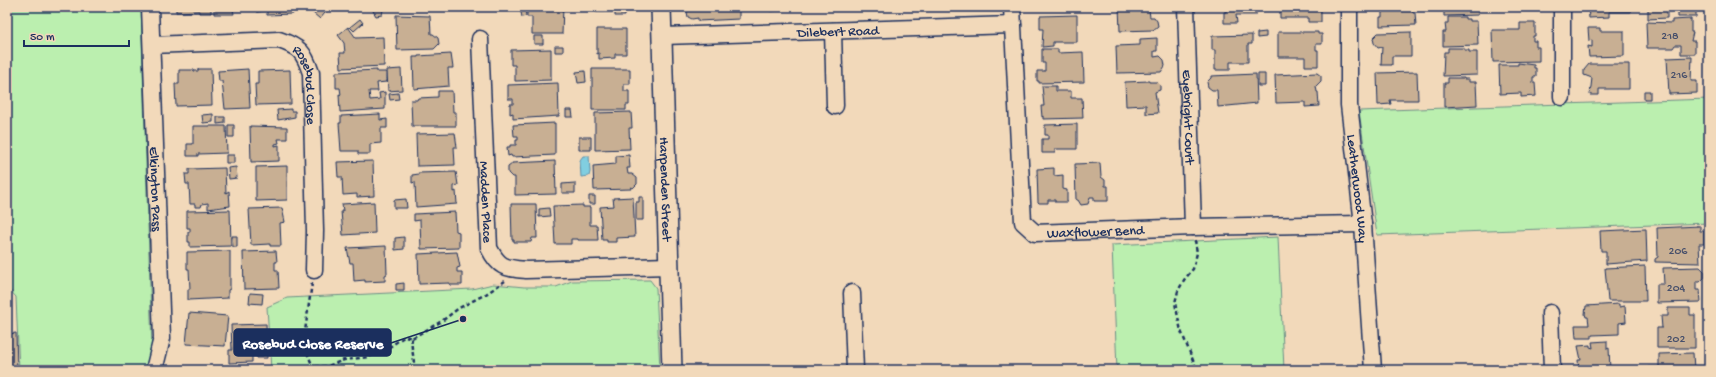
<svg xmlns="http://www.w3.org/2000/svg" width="1716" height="377" viewBox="0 0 1716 377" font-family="'Gochi Hand',sans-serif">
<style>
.green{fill:#bbefaf;stroke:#6b8f86}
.water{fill:#81cee0;stroke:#588eac}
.building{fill:#c8af93;stroke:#1b2f5e}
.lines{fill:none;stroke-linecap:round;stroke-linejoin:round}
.minor-casing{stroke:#1b2f5e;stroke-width:19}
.tertiary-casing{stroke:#1b2f5e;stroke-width:22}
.path{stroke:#1b2f5e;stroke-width:2.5;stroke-dasharray:4 3;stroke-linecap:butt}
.minor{stroke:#f2d9ba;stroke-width:16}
.tertiary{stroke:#f2d9ba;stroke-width:19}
.labels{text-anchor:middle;stroke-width:3;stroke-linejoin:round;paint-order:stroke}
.number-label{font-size:12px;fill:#464f6b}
.street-label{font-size:14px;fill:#1b2f5e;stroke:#f2d9ba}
.leader{fill:none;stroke:#1b2f5e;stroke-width:1.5}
.callout-dot{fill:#1b2f5e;stroke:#f2d9ba;stroke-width:1.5}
.callout{fill:#1b2f5e;stroke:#1b2f5e;stroke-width:1.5}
.callout-label{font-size:15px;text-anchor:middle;font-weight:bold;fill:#fff}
</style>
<rect width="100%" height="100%" fill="#f2d9ba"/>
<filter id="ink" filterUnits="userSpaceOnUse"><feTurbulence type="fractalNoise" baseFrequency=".025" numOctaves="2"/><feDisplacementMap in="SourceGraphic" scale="8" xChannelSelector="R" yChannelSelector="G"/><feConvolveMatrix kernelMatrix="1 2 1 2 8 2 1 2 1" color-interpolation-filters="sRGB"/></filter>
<g filter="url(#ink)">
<!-- green -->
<path class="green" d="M7,7H141L152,349L144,370H19L16,297L7,287Z
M1709,99V223L1377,235L1359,111Z
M1278,237L1284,370H1117L1112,245Z
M650,280L656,288L660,370H271L267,307L287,298L472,289L493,284L524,287H556L572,281Z"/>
<!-- water -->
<path class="water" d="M583,156H589L590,172L589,176L581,177L580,160Z"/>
<!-- building -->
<path class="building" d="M176,7H211V13H199V11L176,12Z
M214,7H252V10H233L234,14H214Z
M257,7H293V14L267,15V11L257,12Z
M306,7H330L320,19Z
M376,7H381L383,10L382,15L376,16L373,11Z
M525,7L526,16L522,17L520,8Z
M527,7H563L562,34H532V17H527Z
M596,7H625V16H615V12H596Z
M690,7H739V19L698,21V18L692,19L688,17L687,12Z
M770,7H783V10L770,11Z
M1119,7H1151L1149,10L1150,17H1154L1157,21L1158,26L1153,30L1120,31Z
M1226,7H1256V15H1236L1237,23H1224V12H1226Z
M1280,7H1321V22H1308V18H1280Z
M1379,7H1412L1413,13H1415L1416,25L1380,26V17H1382V10H1379Z
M1444,7H1478V15L1444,16Z
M1588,7H1631V12H1609V17L1589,18Z
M1648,7H1696V17H1678V11L1667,12V18L1648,19Z
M396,15L430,16L431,34H433L438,38L439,44L434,49L397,50Z
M1077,15V42H1053V46L1042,47L1043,29H1040V16Z
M1448,17H1465V19H1469V21H1477L1478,45L1443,46V32H1446L1445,23H1448Z
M360,19L363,23L354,31L350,27Z
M1691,19V32H1693L1691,41H1695V54H1681V45H1675L1673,48H1647L1646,22L1672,23V20Z
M1520,23H1535V36H1533V41H1536V47H1539V61L1493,62L1492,30H1520Z
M348,27L356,38L383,37L384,66L341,68L340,53H345L344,43L338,35Z
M1588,28H1600V31H1624V56L1589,57L1588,46L1592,47V40L1589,41Z
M597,29H626V54H615V58L599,59V53L597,54Z
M1266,32V37L1257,38V33Z
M1278,32H1318V34H1322V44H1316V50H1318V66H1305V57H1278Z
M1411,32V56H1392V65H1381L1382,47L1378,48L1374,43L1373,38L1378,33Z
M1252,35V44H1248V62H1230V70H1215V50H1212V36Z
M534,36H543V44H534Z
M1157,38V51H1154V57L1160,56L1164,60L1165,66L1161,72L1117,73L1116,46L1140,45V39Z
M555,46H563V52H555Z
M1448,48H1464V50H1469V52H1477V75L1443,76L1444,52H1448Z
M551,49V80L515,81V65H511V50Z
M1042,49H1058V53L1083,52L1084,82L1039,83V81H1037V71H1045V63H1042Z
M451,54L453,68H448L449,86L414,89L413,57H418V56Z
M1692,57L1691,81H1697V93L1669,94L1667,58Z
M1518,63L1534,65V68H1536V77H1533V83H1535L1536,96L1521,97V93L1500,94L1499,65H1518Z
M1589,64H1629V89H1599V95H1590L1592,78L1584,75V70Z
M198,69H211L212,105L176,106L175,84H179V70H194V71H198Z
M248,69L250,108L225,109L222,81H219L218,71Z
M401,69L402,90L388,91L387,70Z
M592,69H630V84H624V91H629V105H626V110H592Z
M290,70L291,104L256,105L255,84H258V71Z
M377,70V72H386V82L377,83L378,91H369L370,100L380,99L379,93L385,92V109L340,112L339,94L341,95L340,88H336V72Z
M585,71L586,82L578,83L576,72Z
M1417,72L1418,100H1390L1391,104L1378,105L1377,73Z
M1317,73L1321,76V81L1316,86L1317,92H1318L1319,106L1305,107V102L1276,103L1275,75Z
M1256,74L1257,103L1218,107L1217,90H1212L1208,87L1207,82L1211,78V76Z
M1258,74H1265V86H1258Z
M1448,78H1464V79H1469V82H1476L1477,105L1444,107V83H1448Z
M1149,81V82H1157L1160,85V90L1155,92L1158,113L1146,114V105L1126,106L1125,82Z
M558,83L559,116L513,119V113L510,114V104H513V99H508V85Z
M1042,86H1056V91H1071V98H1082L1083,118L1043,119V116L1042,117L1041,106H1044Z
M438,91H452L453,112H456V126H412L411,100H417L418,98L438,97Z
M1644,91H1650V99H1644Z
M398,93L399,99L390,100L389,94Z
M291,109V111H295V117L278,120L277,110Z
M566,110H572L573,117H566Z
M631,112L632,128H629L630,149L595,150V113Z
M213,114V122L203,123L202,115Z
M380,114V120L387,119V128H381V143L370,144V154H358V151H341L339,123H341V116Z
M217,117H225V123L217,124Z
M555,123V155L512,157L511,155L508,156L507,147H510V145H516V140H518V136H514L513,125Z
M1077,124V149H1055V153H1042V139H1048V135H1045V125Z
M228,125H234V137H228Z
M193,126H226L227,153L198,154V156H187V144H193Z
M250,126L287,127V139H278L279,143L275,144V146L279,145V161L251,162Z
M455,133L457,147H454L455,165L417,166L416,134Z
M579,137H591V150H579Z
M226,155H234V163H226Z
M629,155L630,168H627L628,174H632L637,178V184L633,188L631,187V189L594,190L593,166L616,164V156Z
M373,161L374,196L357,197V194L343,195L342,177H338L337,162Z
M555,161L556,194L515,195V177H512L508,173V167L512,164V163Z
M1100,163L1101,177L1105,180V186H1108V201H1094V197H1090L1088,204L1081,205L1078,200H1076L1075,164Z
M287,166V200L256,201V167Z
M236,167L237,178L229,179L228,168Z
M225,168L226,193L229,191L230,206L208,209V203L202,204L201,207H195V204H190L189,184H186L185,174H189V169Z
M1054,168V176L1063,175V189L1067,190V202H1055V200H1048V203H1039L1038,202L1037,169Z
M456,172L458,185L454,186V192L456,191L457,204L416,207L415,182L412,183V175L419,174L418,173Z
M575,183V193H562V184Z
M589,196H595V204H589Z
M633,197L635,237L616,238V242H607V240H602L600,207L614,206L613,198Z
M639,197H643V220H636V202H639Z
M406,199L407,208H394V200Z
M374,202L375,233L343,235L341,211H343L342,204Z
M511,204H536L537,238H532L531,242H514V240H512Z
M583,205V207H590V225H597L598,240H578V239H571V244H555L553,206Z
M282,208L285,222L280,223L281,246H270V244L251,245L249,209Z
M549,208L550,216L539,217V209Z
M230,210L231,246L190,247V242H188V232H190V228H187V211Z
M455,212L456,231L459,232V248L421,249L420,220L414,221V214Z
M1700,226V231H1704V244H1699L1700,263L1655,262V259L1658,257L1657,228Z
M1646,229L1647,261L1606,264V251H1601L1600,231Z
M232,236H237V247H233Z
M404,237V249L395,250V238Z
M386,246L387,274L385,275V281L365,282V280L354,281L353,263H350L347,248Z
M230,251V289L228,290V298L188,300V289H190L189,269H187V252Z
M276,251L277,262H275V270H278L279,288L244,289L243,252Z
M457,252L460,267L457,268V272H462V285H450V283L419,284L418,254Z
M1645,266L1646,301H1608L1605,268Z
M1700,267L1704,271V278L1700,282H1696V290H1700L1701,302L1657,303V284H1664L1663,268Z
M404,283V290H396V284Z
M250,293L263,294L262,304L249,303Z
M1619,304V307L1625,306L1626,322L1619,323V334L1592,335V338H1576L1575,325H1589L1588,317H1586L1585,314L1586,306Z
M1668,308H1690V315H1695V348H1657V328H1662L1661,316H1668Z
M189,313L228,316L225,346L186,344Z
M266,324L267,358H257V355L252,356V362L229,363V350H232L231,325Z
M7,332L8,334L16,333L17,370H7Z
M1607,341V349L1609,348L1610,370H1579L1578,360H1581L1578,346L1590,345V347L1593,348L1592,342Z
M1693,353L1694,370H1648V367H1659V354Z"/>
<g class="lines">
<defs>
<g id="minor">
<path id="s1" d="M150,7L162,338L154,370"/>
<path id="s2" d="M1012,7L1023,222L1035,233L1193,227L1363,224"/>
<path id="s3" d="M1186,7L1193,227"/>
<path id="s4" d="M1349,7V105L1363,224L1373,370"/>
<path d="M1562,7V97"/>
<path d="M833,31L835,106"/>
<path id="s5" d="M663,36L1013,25"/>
<path id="s6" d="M480,39L489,248C499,268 505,268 526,270L669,266"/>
<path id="s7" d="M152,45L279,40C300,47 304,52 311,73L315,231L314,270"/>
<path d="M852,293L855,370"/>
<path d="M1550,313L1552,370"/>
</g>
<g id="tertiary">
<path id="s8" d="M661,7L672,370"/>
</g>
</defs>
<!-- minor casing -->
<use href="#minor" class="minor-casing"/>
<!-- tertiary casing -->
<use href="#tertiary" class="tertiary-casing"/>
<!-- path -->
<path class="path" d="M1195,240L1197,253L1193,269L1184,280L1178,291L1175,303L1181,331L1197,370
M312,283L305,331L306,350L313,367
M412,338C410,349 416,359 413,370
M328,366L331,370
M309,370L313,367L328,366L344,360L368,357L391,346L405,336L412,338L442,321L459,308L486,294L505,281"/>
<!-- minor -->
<use href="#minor" class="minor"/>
<!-- tertiary -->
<use href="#tertiary" class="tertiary"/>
</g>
</g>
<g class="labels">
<!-- number labels -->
<g class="number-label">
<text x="1670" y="39">218</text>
<text x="1679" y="78">216</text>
<text x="1678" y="254">206</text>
<text x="1676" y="291">204</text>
<text x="1676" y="342">202</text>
</g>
<!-- street labels -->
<g class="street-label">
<text dy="5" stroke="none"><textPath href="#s5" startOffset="175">Dilebert Road</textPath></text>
<text dy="5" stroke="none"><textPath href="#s7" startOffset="186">Rosebud Close</textPath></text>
<text dy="5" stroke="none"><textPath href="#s3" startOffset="110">Eyebright Court</textPath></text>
<text dy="5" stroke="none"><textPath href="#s1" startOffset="182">Elkington Pass</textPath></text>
<text dy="5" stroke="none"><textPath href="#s8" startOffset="182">Harpenden Street</textPath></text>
<text dy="5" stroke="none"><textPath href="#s4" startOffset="182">Leatherwood Way</textPath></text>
<text dy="5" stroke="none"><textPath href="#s6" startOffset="163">Madden Place</textPath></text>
<text dy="5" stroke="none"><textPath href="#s2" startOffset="292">Waxflower Bend</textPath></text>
</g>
</g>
<!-- callouts -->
<path class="leader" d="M463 319L391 343"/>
<circle class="callout-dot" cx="463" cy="319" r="4"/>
<rect class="callout" x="234" y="329" width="157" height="27" rx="4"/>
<g class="callout-label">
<text x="313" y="348">Rosebud Close Reserve</text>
</g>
<!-- margin -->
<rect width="1716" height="377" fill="none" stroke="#f2d9ba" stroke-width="24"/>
<rect x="12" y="12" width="1692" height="353" fill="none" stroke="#1b2f5e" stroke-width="1.5" filter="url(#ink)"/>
<!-- scale -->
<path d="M24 40v6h105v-6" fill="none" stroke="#1b2f5e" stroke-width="2"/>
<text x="30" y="40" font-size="12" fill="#1b2f5e" stroke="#f2d9ba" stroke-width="3" paint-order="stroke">50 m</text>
</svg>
